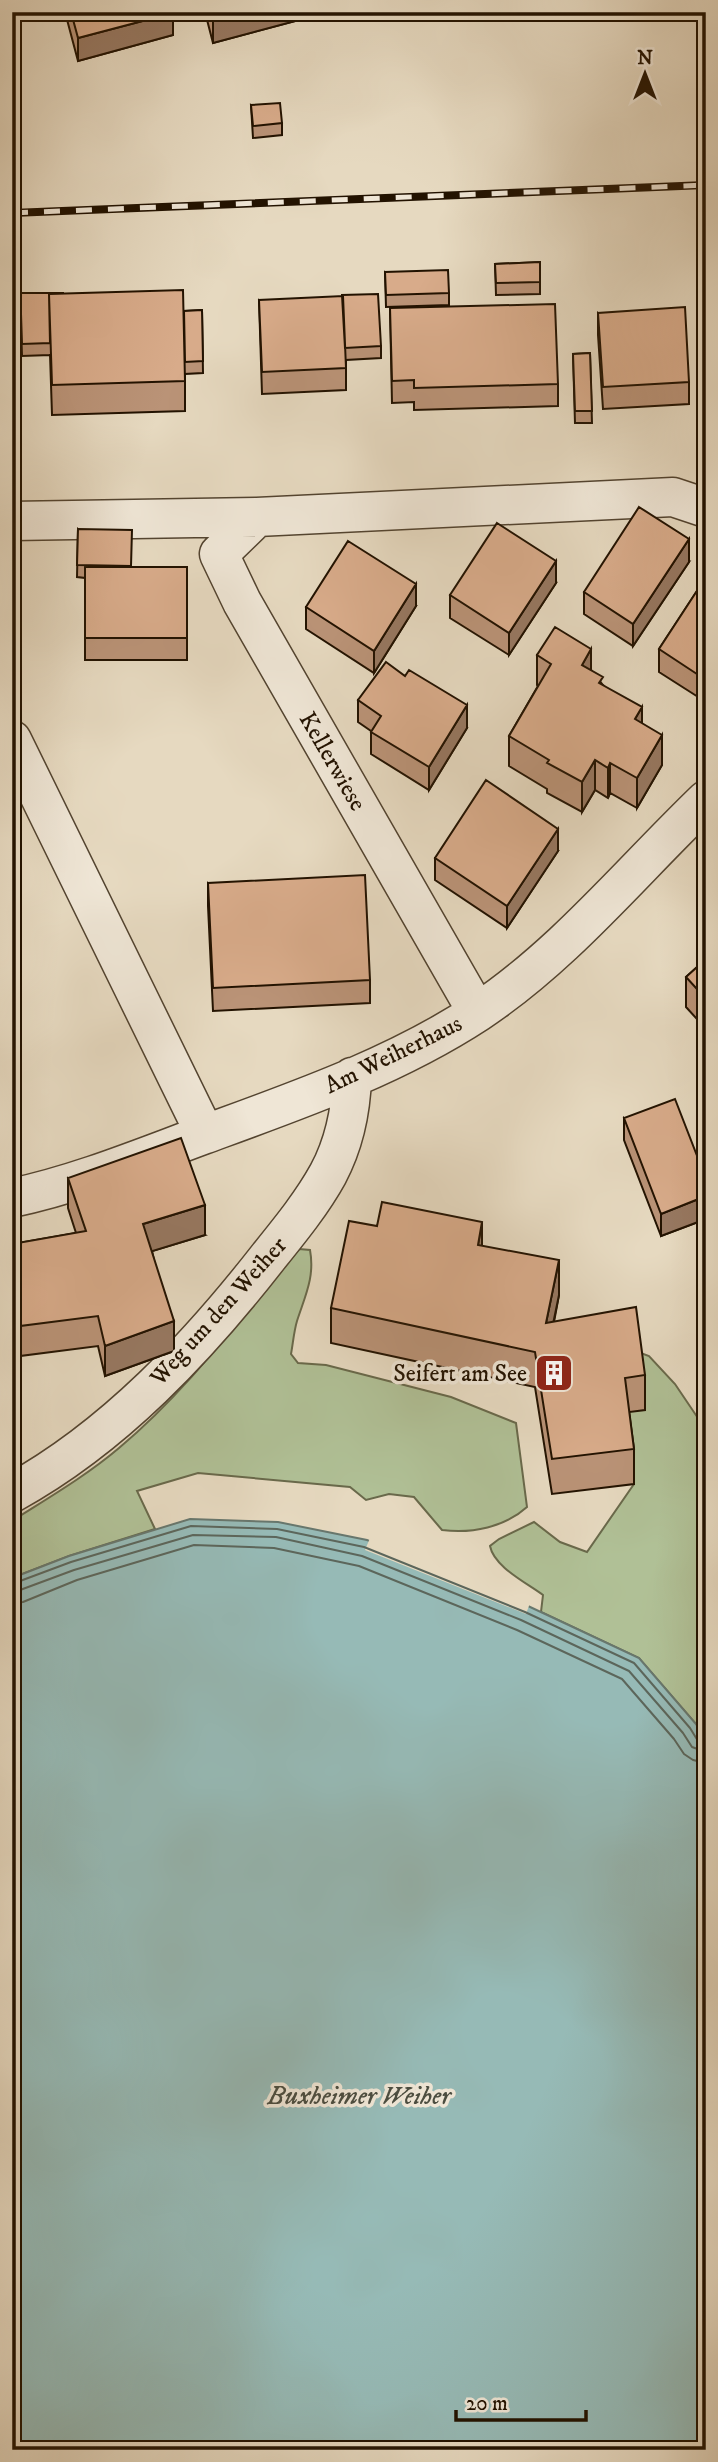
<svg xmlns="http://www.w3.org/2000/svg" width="718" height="2462" viewBox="0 0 718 2462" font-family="'IM FELL DW Pica',serif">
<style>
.green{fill:#b0c096;stroke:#69694b;stroke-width:2}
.water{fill:#96bab6;stroke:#68776d;stroke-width:2}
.pier{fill:#e6d9c0}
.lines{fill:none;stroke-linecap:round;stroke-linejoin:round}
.shore{stroke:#5c665b;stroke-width:2}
.minor-casing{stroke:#534430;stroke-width:41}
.minor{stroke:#efe6d6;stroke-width:38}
.rail-casing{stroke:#221200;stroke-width:8}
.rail{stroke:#efe6d6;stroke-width:5;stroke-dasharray:16;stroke-linecap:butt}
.wall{fill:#ba9377;stroke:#221200;stroke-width:2}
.shaded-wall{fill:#977861;stroke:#221200;stroke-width:2}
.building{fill:#d8ab8a;stroke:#221200;stroke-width:2}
.labels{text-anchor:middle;stroke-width:7;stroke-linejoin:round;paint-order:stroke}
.street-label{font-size:24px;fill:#221200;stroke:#efe6d6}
.poi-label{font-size:24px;fill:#221200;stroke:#efe6d6;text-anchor:end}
.water-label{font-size:26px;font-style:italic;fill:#4b4d40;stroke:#efe6d6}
</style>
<rect width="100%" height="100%" fill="#e6d9c0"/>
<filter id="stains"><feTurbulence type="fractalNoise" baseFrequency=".00286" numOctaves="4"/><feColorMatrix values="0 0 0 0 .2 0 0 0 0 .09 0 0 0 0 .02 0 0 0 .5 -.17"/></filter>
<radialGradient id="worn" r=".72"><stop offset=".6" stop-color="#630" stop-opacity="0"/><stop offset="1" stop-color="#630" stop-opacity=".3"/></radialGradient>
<!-- green -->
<path class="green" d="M299,1249L310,1250C315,1277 305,1296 297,1321C294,1331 293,1343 291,1354L298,1363L326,1365L451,1397L516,1423L527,1507C505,1527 472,1534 442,1530L414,1497L389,1494L366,1500L350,1487L198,1473L137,1491L155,1529L69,1556L12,1578V1521C48,1498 86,1476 119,1448C188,1390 241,1317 299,1249Z
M638,1352L649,1356L675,1384L706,1430V1741L696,1724L639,1658L541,1612L543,1595C527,1583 494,1567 490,1546L499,1539L534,1522L560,1542L587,1552L634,1484L625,1413Z"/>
<!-- water -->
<path class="water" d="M190,1519L278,1522L367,1540L528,1606L639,1658L696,1724L706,1741V2450H12V1578L69,1556Z"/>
<!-- pier -->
<path class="pier" d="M370,1538L530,1603L526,1614L365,1550Z"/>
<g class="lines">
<!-- shore -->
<path class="shore" d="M12,1584L71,1562L191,1526L277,1529L364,1547L525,1612L634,1663L690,1728L698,1741L706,1743
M12,1593L74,1570L193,1535L276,1537L362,1556L521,1620L629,1671L683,1733L692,1747L706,1752
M12,1603L23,1602L77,1580L194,1545L274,1548L359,1566L517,1630L622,1679L674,1739L684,1754L693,1760L706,1763"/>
<defs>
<path id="minor" d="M12,521L257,517
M12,740L205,1134
M477,1012L242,602L219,554L257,517L673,497L706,508
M12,1198C78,1184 141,1158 203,1135C296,1101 394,1067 478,1012C564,955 632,871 706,800
M12,1493C114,1437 198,1347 269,1256C290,1230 312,1203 328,1174C344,1144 351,1110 352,1077"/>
</defs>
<!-- minor casing -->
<use href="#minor" class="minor-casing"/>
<!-- minor -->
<use href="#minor" class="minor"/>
<defs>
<path id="rail" d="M12,213L706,185"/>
</defs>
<!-- rail casing -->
<use href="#rail" class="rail-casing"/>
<!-- rail -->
<use href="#rail" class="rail"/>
</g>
<!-- wall -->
<path class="wall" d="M65,12H173V35L78,61Z
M205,12H329L213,43Z
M251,105L282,123V135L253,138Z
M540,262V294L496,295L495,264Z
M385,272L449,293V305L386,307Z
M12,293L63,294L184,311L202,310L203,373L185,374V411L52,415L50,354V355L22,356L21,326L20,351H12Z
M259,300L381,346V358L346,360V390L262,394Z
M390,308L558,384V406L414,410V402L392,403Z
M598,313L689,382V404L603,409L598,335Z
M706,351V417L702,418L700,352Z
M590,353L592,423H575L573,354Z
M78,529L131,567H187V660H85V578L77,577Z
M689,562L633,646L584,614V592Z
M706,577V702L659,672V649Z
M556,583L509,655L450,618V595Z
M416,606L374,673L306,629V607Z
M537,655L591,670L603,685L642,724L662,765L637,808L610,793L608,798L595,790L582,812L547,793V789L509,766V736L538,686L537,685Z
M358,700L467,728L429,790L371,754V731L358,722Z
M558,851L507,928L435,880V858Z
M208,883L370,980V1003L213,1011L208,906Z
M706,959V1029L686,1007V977Z
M624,1118L706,1179V1219L661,1236L624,1140Z
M68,1178L205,1235L152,1251L174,1351L105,1376L98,1346L12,1357V1244L76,1233L68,1208Z
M482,1246L559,1295L554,1322L645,1375V1410L629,1412L634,1449V1484L552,1494L535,1387L331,1343V1308Z"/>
<!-- shaded-wall -->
<path class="shaded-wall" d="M246,12H329L213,43V21Z
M173,13V35L78,61V38Z
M689,539V562L633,646V624Z
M556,561V583L509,655V633Z
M416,584V606L374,673V651Z
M591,649V679L582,665Z
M467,705V728L429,790V767Z
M642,707V737L635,719Z
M662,735V765L637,808V778Z
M595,760V790L582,812V782Z
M610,763V793L608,798V768Z
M558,829V851L507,928V906Z
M706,1196V1219L661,1236V1214Z
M205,1205V1235L143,1254V1224Z
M482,1222V1257L478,1245Z
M559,1260V1295L546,1358V1323Z
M174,1321V1351L105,1376V1346Z"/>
<!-- building -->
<path class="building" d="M71,12H173V13L78,38Z
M211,12H246L213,21Z
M280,103L282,123L253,126L251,105Z
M540,262V282L496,283L495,264Z
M448,270L449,293L386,295L385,272Z
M183,290L185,381L52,385L49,294Z
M12,293H63V294H49L50,343L22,344L21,314L20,339H12Z
M378,294L381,346L345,348L342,295Z
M343,296L346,368L262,372L259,300Z
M555,304L558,384L414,388V380L392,381L390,308Z
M685,307L689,382L603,387L598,313Z
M202,310L203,361L185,362L184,311Z
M706,351V405L702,406L700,352Z
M590,353L592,411H575L573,354Z
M639,507L689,539L633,624L584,592Z
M497,523L556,561L509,633L450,595Z
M78,529L132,530L131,566L77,565Z
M348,541L416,584L374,651L306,607Z
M85,567H187V638H85Z
M706,577V680L659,649Z
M555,627L591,649L582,665L603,677L599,683L642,707L635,719L662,735L637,778L610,763L608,768L595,760L582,782L547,763L549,760L509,736L551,664L537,655Z
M386,662L405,676L409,670L467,705L429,767L371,732L381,716L358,700Z
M486,780L558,829L507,906L435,858Z
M365,875L370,980L213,988L208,883Z
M706,959V999L686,977Z
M675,1099L706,1179V1196L661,1214L624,1118Z
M181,1138L205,1205L143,1224L174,1321L105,1346L98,1316L12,1327V1244L86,1231L68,1178Z
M382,1202L482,1222L478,1245L559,1260L546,1323L636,1307L645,1375L625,1378L634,1449L552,1459L535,1352L331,1308L349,1221L377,1226Z"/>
<!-- icons -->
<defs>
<symbol id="building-square" viewBox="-11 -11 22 22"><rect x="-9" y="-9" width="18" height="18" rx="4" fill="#8f2418" stroke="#efe6d6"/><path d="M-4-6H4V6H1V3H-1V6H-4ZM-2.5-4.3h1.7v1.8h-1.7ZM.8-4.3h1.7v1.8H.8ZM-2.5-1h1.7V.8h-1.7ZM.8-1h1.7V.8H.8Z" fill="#fff"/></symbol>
</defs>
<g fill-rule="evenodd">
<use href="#building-square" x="532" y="1351" width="44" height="44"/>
</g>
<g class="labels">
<!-- street labels -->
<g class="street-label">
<text transform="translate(333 761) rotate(60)" y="8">Kellerwiese</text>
<text transform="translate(393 1054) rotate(-26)" y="8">Am Weiherhaus</text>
<text transform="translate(218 1311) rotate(-48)" y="8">Weg um den Weiher</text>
</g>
<!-- poi labels -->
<g class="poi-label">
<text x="527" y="1381">Seifert am See</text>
</g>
<!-- water labels -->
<g class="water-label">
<text x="359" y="2104">Buxheimer Weiher</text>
</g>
</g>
<!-- margin -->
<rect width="718" height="2462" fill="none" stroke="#e6d9c0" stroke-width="42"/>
<rect x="14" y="14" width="690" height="2434" fill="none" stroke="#221200" stroke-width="3.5"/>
<rect x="21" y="21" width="676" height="2420" fill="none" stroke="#221200" stroke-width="2"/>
<!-- north arrow -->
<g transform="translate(645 74)" stroke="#efe6d6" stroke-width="5" paint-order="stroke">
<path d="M0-5L12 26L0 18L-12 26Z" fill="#221200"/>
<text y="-10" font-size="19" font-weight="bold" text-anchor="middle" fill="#221200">N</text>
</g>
<!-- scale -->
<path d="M456 2410v10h130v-10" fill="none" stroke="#221200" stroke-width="3.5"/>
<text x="466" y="2410" font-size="21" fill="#221200" stroke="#efe6d6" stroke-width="5" paint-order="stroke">20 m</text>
<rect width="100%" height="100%" filter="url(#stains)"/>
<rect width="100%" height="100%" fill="url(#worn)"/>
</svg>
